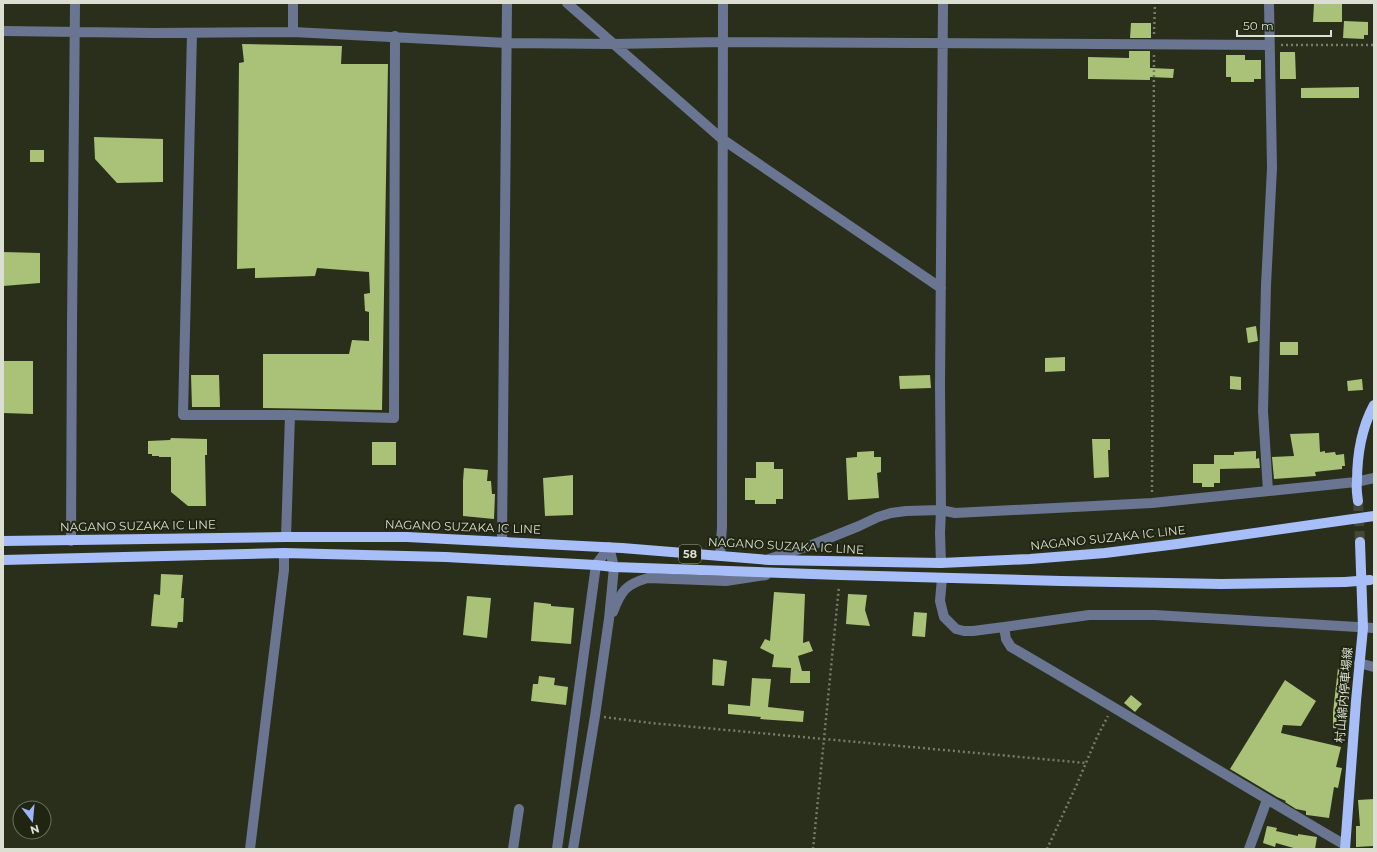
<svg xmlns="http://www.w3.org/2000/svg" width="1377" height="852" viewBox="0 0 1377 852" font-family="Montserrat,'Noto Sans JP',sans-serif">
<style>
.building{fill:#aac178}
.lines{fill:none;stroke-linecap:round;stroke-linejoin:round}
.major-tunnel{stroke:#444936;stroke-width:10;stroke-dasharray:10 5;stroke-linecap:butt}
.path{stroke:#767c6b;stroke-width:2.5;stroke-dasharray:2 3;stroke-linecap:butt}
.minor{stroke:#6a7591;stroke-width:10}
.major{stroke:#a8bef8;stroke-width:10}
.major-bridge{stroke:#a8bef8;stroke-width:10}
.labels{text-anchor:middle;stroke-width:4;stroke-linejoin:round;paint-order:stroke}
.shield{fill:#1f2511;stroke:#a2a798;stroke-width:1}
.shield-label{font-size:11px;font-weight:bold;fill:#dadfd2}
.street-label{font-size:12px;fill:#dadfd2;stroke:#1f2511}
</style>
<rect width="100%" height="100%" fill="#292f1b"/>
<!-- building -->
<path class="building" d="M1314,3H1342V22H1313Z
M1344,21L1368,22V35H1364V39L1343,38Z
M1131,23H1151V38H1130Z
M242,44L342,46L341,64H388L382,410L263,408V354H349L352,340L369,341V312L365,311L364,294L370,293L369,272L317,268L315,276L255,278V268L237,269L239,63L244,62Z
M1129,51H1150V68L1174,69L1173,78L1150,77V80L1088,79V57L1129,58Z
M1280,52H1295L1296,79H1280Z
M1226,55H1245V60H1261V79H1254V82H1231V77H1226Z
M1359,87V98H1301V88Z
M94,137L163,139V182L117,183L95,159Z
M30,150H44V162H30Z
M3,252L40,253V283L3,286Z
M1256,326L1258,341L1248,343L1246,328Z
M1280,342H1298V355H1280Z
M1065,357V371L1045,372V358Z
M3,361H33V414L3,413Z
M191,375H219L220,407H192Z
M930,375L931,388L900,389L899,376Z
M1230,376L1241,377V390L1230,389Z
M1362,379L1363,390L1348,391L1347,381Z
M1319,433L1320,452L1325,451V453L1335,452L1336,455L1344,454L1345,466H1342V469L1315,472L1316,476L1274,479L1272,457L1294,456L1290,434Z
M171,438L207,439V455H205L206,506H188L171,492V457H159V456H152V454H148V441L170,440Z
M1092,439H1110V450H1108L1109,477L1094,478Z
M372,442H396V465H372Z
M874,451V457H881V472L877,473L879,498L848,500L846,458L857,457V452Z
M1256,451V459L1259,458L1260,468L1220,469V483H1214V487H1202V483H1193V464H1214V455H1234V452Z
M756,462H774V469H783V499H776V504H755V500H745V478H756Z
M464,468L488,470L487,481H491L492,494H495L494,519L463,516V481Z
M573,475V515L545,516L543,478Z
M161,574L183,575L181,598H184L183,622H178L177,628L151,626L154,594L160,595Z
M774,592L805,594L803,643L809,641L813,651L798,656L802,671H810V683H790L791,668L772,667L774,655L760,648L765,639L770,641Z
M848,594L867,595L865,610L870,626L846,624Z
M467,596L491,598L487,638L463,635Z
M534,602L551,604V606L574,608L571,644L531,641Z
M914,612L927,613L925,637L912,636Z
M713,659L727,661L724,686L712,685Z
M1338,668L1349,669L1344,729L1333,728V712Z
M539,676L555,678L554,685L568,687L566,705L531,701L533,684H538Z
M752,678L771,679L768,707L804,711L803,722L760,719L761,717L728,714V704L750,706Z
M1285,680L1316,701L1301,726L1283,725L1281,733L1341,747L1336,767L1342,768L1338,788L1334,787L1329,818L1307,815H1306V811L1296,809L1285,802L1286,801L1277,797L1230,769Z
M1131,695L1142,704L1135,712L1124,703Z
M1374,799V846L1356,847V826H1360L1358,800Z
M1267,826L1277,828L1276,831L1298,836V834L1317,837L1315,849H1297L1276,843L1275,847L1263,843Z"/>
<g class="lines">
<!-- major-tunnel -->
<path class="major-tunnel" d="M1358,501L1360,542"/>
<!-- path -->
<path class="path" d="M1154,34L1155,3
M1281,45H1374
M1152,492L1154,53
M604,717L651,723L824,739L839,586
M813,849L824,739L1086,763
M1047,849L1077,784L1097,737L1108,716"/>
<!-- minor -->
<path class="minor" d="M567,3L722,139L941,288
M3,31L154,33L293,32L507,43L613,44L722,42L1269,45
M293,32V3
M192,33L183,415H290L286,537
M290,415L394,418L395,36
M1268,491L1263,411L1266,285L1272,168L1269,3
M71,541L72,325L75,3
M502,541L507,3
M720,556L722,527L723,3
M769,559L812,545L859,526L878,517L891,513L906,511L941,510L955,513L1152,503L1356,482L1374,478
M941,563L940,533L941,510L940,385L943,3
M942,578L940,601L944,617L956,629L964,631H973L1004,627L1089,615H1155L1374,628
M613,612C621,591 626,584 648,578L726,581L766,575
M1004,627L1006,639L1011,647C1123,712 1233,780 1345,845
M1359,663L1374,667
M250,849L284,570V553
M513,849L519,809
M557,849L596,565L609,547
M573,849L595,716L609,619L614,567L609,547
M1249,849L1267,800"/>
<!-- major -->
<path class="major" d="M1358,501C1357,494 1356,488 1357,482C1357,456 1362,427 1374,405
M3,541L286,537H407L622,548L769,560L941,563L1030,559L1105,553L1177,544L1374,516
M3,560L284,553L446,557L596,565L614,567L840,575L1061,581L1221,584L1345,582
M1345,849L1356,701L1363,628L1360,542"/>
<!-- major-bridge -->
<path class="major-bridge" d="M1345,582L1370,580"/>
</g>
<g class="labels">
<!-- shield labels -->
<rect class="shield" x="679" y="545" width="22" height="18" rx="3"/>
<g class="shield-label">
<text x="690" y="558">58</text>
</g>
<!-- street labels -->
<g class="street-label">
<text transform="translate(138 526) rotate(-1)" y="4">NAGANO SUZAKA IC LINE</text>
<text transform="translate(463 527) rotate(2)" y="4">NAGANO SUZAKA IC LINE</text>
<text transform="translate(1108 538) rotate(-6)" y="4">NAGANO SUZAKA IC LINE</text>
<text transform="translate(786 546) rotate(3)" y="4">NAGANO SUZAKA IC LINE</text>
<text transform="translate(1344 695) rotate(-85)" y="4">村山綿内停車場線</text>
</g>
</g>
<!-- border -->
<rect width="1377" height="852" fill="none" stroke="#dadfd2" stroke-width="8"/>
<!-- north arrow -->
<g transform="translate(32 820) rotate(164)"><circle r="19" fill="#1f2511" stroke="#6a6f5e"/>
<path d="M0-3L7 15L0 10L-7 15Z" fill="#9ab5fd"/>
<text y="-6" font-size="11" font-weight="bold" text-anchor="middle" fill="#dadfd2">N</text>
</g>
<!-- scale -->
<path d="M1237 30v6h94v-6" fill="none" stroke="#dadfd2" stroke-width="2"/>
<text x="1243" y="30" font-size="12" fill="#dadfd2" stroke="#1f2511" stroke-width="3" paint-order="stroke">50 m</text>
</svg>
